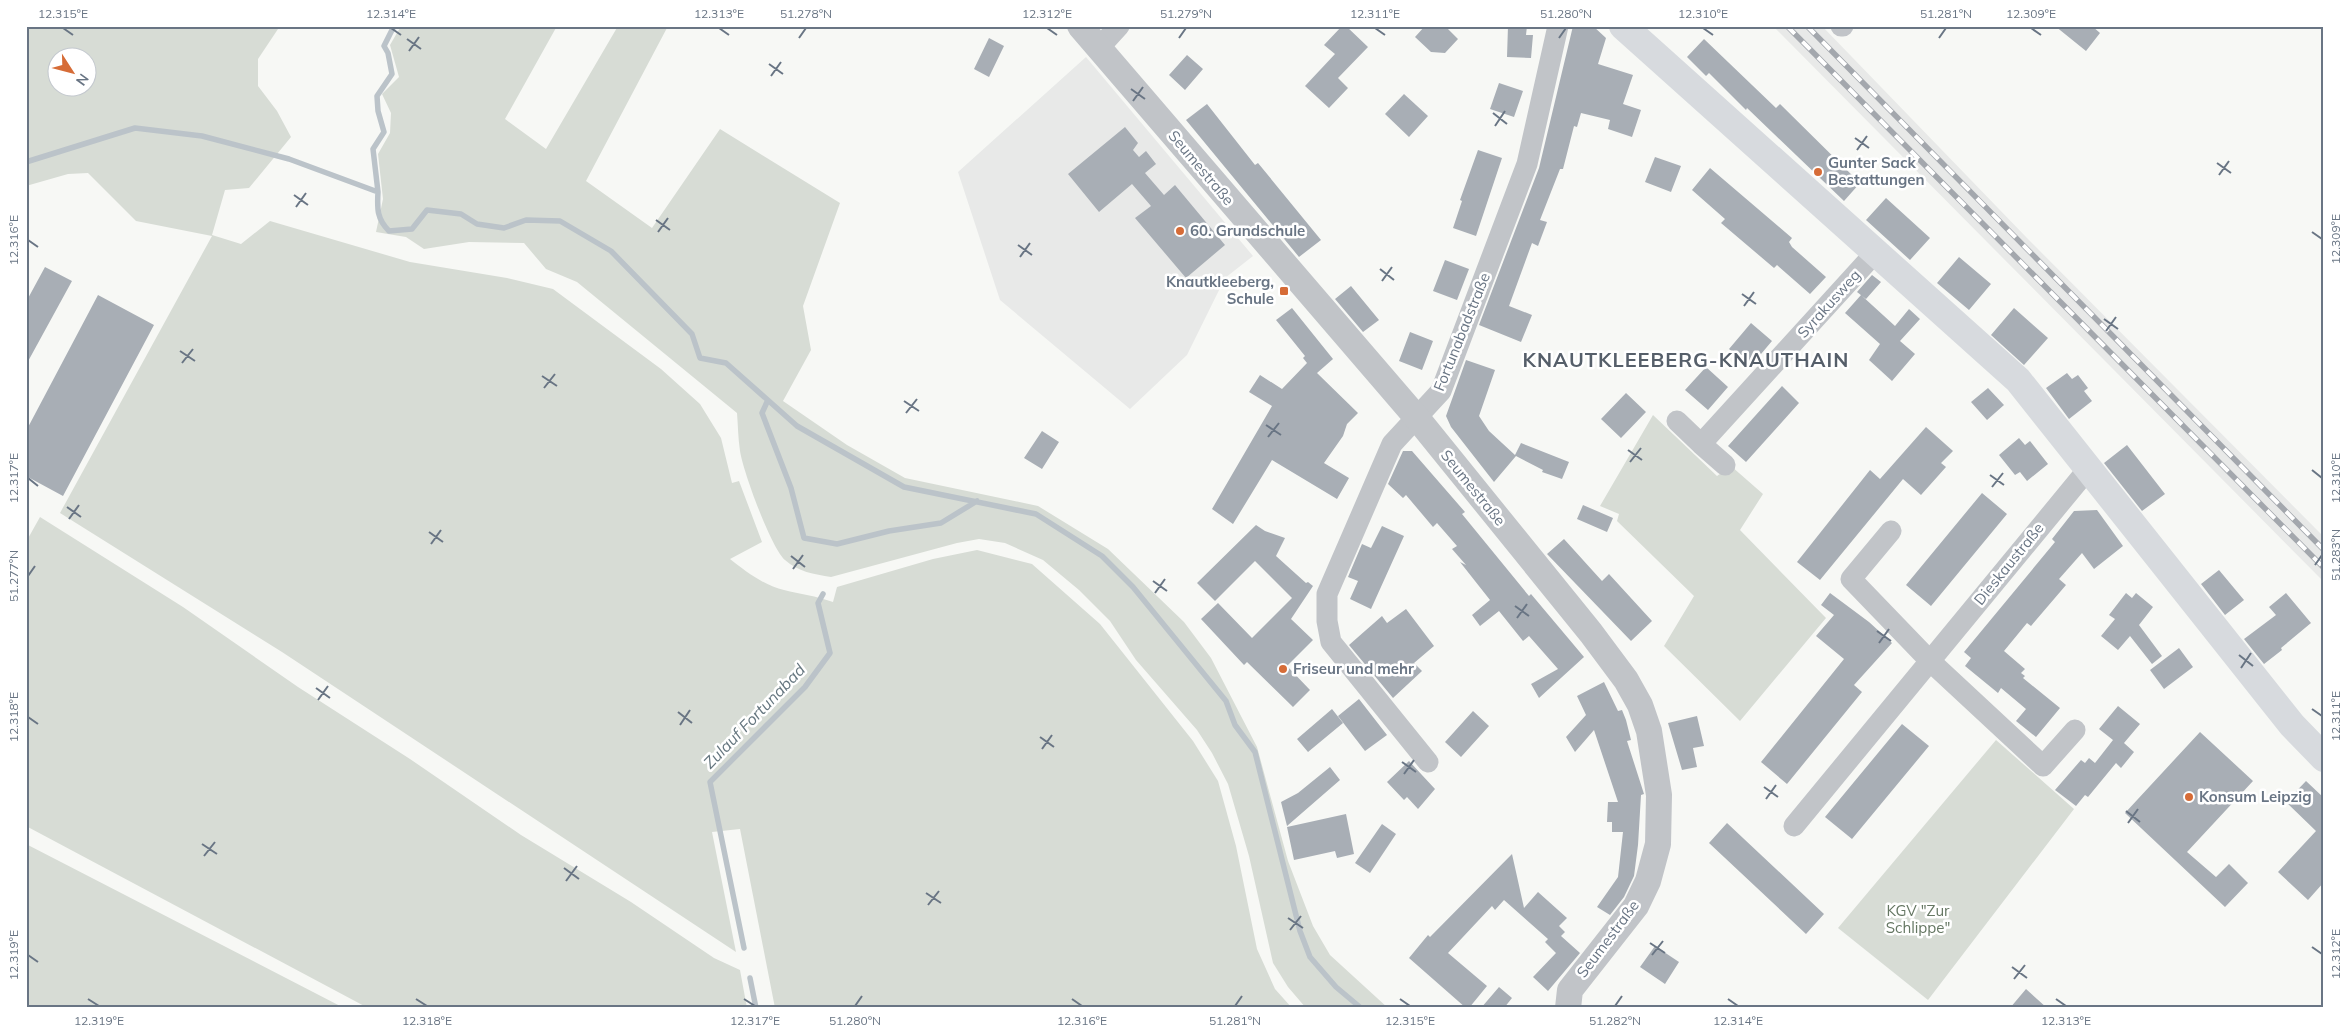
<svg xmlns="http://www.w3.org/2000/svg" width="2350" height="1034" viewBox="0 0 2350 1034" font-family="Mulish,sans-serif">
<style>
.built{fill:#e8e9e8}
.green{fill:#d7dcd5;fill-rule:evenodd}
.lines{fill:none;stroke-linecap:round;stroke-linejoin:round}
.stream{stroke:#bbc3c9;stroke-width:5.5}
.building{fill:#a8aeb5}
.minor{stroke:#c1c4c8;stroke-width:21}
.tertiary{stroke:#c1c4c8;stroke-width:26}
.secondary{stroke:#d7dade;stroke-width:28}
.rail-casing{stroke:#a3a7ad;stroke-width:5.5}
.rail{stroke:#fff;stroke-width:4;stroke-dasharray:11;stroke-linecap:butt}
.ticks{fill:none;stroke:#697584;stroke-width:2}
.poi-dot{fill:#d66c37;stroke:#fff;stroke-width:2}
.labels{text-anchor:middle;stroke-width:5;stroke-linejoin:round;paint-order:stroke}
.poi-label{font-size:15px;font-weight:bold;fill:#697584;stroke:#fff;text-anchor:start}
.street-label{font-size:15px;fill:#697584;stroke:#fff}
.park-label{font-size:15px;fill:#657763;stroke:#fff}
.water-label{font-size:16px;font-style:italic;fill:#65767f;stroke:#fff}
.district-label{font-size:20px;font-weight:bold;letter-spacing:1px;fill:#565f6a;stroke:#fff}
.neatline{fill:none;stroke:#697584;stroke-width:2}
.ticks-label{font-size:12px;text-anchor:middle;fill:#697584}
</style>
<rect width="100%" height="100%" fill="#f7f8f5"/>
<!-- built -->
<path class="built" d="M1773,26H1822L2027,238L2324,537V582Z
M1086,57L1253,256L1225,278L1187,355L1130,409L1000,300L958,172Z"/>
<!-- green -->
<path class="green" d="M26,26H283L278,29L258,59V86L277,111L291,137L249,188L225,190L212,235L241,244L270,221L410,262L507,278L553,289L661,369L700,404L721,438L732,483L739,481L762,542L730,559C745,571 765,586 784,590C800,594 816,596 833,602L837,587L933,559L977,550L1032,564L1100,624L1193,741L1218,781L1236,846L1257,949L1275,989L1292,1008H775L740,829L712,832L736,952L282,652L60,513L212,236L136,221L88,173L68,174L26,186ZM58,58H88V88H58Z
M401,26H557L505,119L546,149L618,26H668L586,181L652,228L720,129L840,203L803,306L811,350L783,401L847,445L905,478L1038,506L1108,549L1184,622L1211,658L1257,747L1288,861L1313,926L1330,955L1388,1008H1306L1288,987L1273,963L1249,856L1228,784L1212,753L1197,730L1136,660L1110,621L1079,590L1043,560L1005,543L979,539L957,543L831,577C814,574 798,572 785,560C771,548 743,471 740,451C738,438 738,425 737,413L577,282L546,269L524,243L469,242L424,249L406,237L376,232L383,199L378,154L390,133L391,113L382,94L399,77L390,45Z
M1653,415L1717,476L1731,466L1763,494L1740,530L1826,618L1740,721L1664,646L1694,596L1617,521L1619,514L1600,506Z
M40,517L183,607L298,687L410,759L521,835L631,902L714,958L740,970L747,1008H368L26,826V542Z
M1996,740L2074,809L1928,1000L1838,928Z
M26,844L344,1008H26Z"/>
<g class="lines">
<!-- stream -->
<path class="stream" d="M26,162L135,128L202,136L289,159L378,192C377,209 377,219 389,231L412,229L427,210L461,214L477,224L504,228L526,220L560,221L611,251L692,334L700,358L726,363L797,426L904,487L1036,514L1102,556L1133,587L1226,701L1235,725L1255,752L1300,931L1310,957L1336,987L1361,1008
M378,192L373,149L384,132L378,111L377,96L392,74L388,53L384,46L394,26
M767,402L762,413L791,488L804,538L837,544L889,531L941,523L977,501
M744,948L710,782L805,687L830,653L818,603L823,594
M750,978L756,1008"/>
</g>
<!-- building -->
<path class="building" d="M1342,26H1346L1368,47L1338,78L1348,88L1329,108L1305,86L1335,54L1324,45Z
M1425,26H1445L1458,39L1445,53L1431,52L1415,37Z
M1508,26H1527L1526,35H1533L1531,58L1507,57Z
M1573,26H1593L1606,38L1598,64L1633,75L1623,104L1641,110L1632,137L1608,129L1610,120L1581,113L1577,127L1574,126L1563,169H1560L1540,220L1547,222L1538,246L1532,243L1509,306L1532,315L1521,342L1479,325L1539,168Z
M2055,26H2092L2100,33L2086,51Z
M989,38L1004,46L989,77L974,69Z
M1704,39L1776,108L1780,104L1860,183L1844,201L1747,108L1746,110L1709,73L1706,76L1687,57Z
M1187,55L1203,69L1185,90L1169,75Z
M1499,83L1523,91L1514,117L1490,109Z
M1404,94L1428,116L1409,137L1385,114Z
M1207,104L1255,165L1258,163L1321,240L1299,257L1186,120Z
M1125,127L1138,143L1133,150L1139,157L1146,151L1156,164L1145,173L1164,195L1175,185L1225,245L1186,278L1135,218L1151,206L1132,184L1099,212L1068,174Z
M1478,150L1502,158L1476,236L1453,228L1462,201L1460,200Z
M1655,157L1681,166L1671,192L1645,182Z
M1710,168L1792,238L1789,242L1792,247L1826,277L1810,294L1777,265L1774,268L1721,223L1725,219L1692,190Z
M1886,198L1930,238L1910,260L1866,220Z
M1959,257L1991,284L1969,310L1937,283Z
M1445,260L1469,269L1457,300L1433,291Z
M45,267L72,281L26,365V302Z
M1872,275L1881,282L1866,299L1857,292Z
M1351,286L1379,320L1363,332L1335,299Z
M98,295L154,325L63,496L26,476V431Z
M1861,295L1895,326L1909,309L1920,319L1900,341L1915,354L1892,381L1869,360L1880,344L1845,313Z
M1292,308L1333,359L1317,373L1358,413L1347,424L1343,436L1324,463L1349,478L1337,499L1272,460L1233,524L1212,509L1272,406L1249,392L1260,375L1282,389L1307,363L1303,358L1305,356L1276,320Z
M2014,308L2048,338L2024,365L1991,335Z
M1751,323L1772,341L1750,367L1729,349Z
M1410,332L1433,341L1422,370L1399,361Z
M1466,360L1495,370L1479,416L1489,431L1515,455L1521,443L1569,462L1562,479L1542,472L1543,470L1516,456L1494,482L1451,427L1446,416Z
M1706,367L1728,387L1708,410L1685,390Z
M2067,373L2072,379L2078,375L2088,388L2084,391L2092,401L2069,419L2046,388Z
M1782,386L1799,403L1746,462L1728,446Z
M1988,388L2004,405L1987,420L1971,402Z
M1626,393L1646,412L1621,438L1601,419Z
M1926,427L1953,451L1941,463L1946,467L1921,495L1903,479L1820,580L1797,562L1870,470L1880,479Z
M1042,431L1059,442L1042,469L1024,458Z
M2019,438L2025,445L2030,441L2048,464L2027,481L2020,472L2015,475L1999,455Z
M2127,445L2165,494L2142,511L2104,463Z
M1403,451H1412L1465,512L1462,514L1529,596L1531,594L1584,657L1539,698L1531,684L1558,669L1529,636L1523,641L1499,611L1480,626L1472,615L1490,600L1460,562L1466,565L1452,549L1457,546L1437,523L1433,527L1406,495L1403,498L1388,484Z
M1982,493L2007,514L1931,606L1906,585Z
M1583,505L1613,518L1607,532L1577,519Z
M2097,510L2123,546L2094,569L2082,553L2059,579L2066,585L2031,626L2027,623L2004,651L2025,669L2021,673L2025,676L2023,678L2060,708L2036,737L2016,721L2026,709L2001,688L1998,693L1965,666L1971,658L1964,652L2055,542L2052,539L2074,511Z
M1256,525L1265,531L1285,538L1276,556L1306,583L1308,582L1313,586L1291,619L1313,640L1287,666L1310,690L1293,707L1247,662L1244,665L1201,619L1218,603L1252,638L1292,598L1255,561L1215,601L1197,583Z
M1382,526L1404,536L1371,609L1350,599L1358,581L1348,577L1362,544L1371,548Z
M1564,539L1602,581L1609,574L1652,621L1631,641L1547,554Z
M2219,570L2244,600L2225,615L2201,584Z
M1830,593L1869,622L1892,643L1854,685L1862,692L1787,784L1761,762L1844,659L1816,636L1834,615L1821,605Z
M2126,593L2132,598L2136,593L2153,607L2139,625L2162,656L2152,664L2130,636L2118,650L2101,636L2115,619L2109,615Z
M2286,593L2311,623L2281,648L2282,650L2264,664L2244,639L2276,615L2269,607Z
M1406,609L1434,646L1414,663L1422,671L1393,698L1349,645L1382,616L1387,623Z
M2179,648L2193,667L2164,689L2150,670Z
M1604,682L1618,711L1622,710L1626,720L1631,740L1627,741L1644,794L1641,795L1638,845L1634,876L1624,897L1610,915L1597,907L1618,877L1623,832H1612V822H1607L1608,802H1618L1594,730L1575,752L1566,737L1586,715L1577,696Z
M1359,699L1387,735L1365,751L1338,716Z
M2118,706L2140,724L2124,743L2134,752L2121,768L2116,763L2088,797L2085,795L2076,806L2055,790L2081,760L2085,763L2089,758L2095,763L2113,740L2099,729Z
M1332,709L1343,723L1308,752L1297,739Z
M1473,711L1489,726L1461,757L1445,742Z
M1697,716L1704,746L1693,748L1697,767L1682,770L1668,723Z
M1902,724L1929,746L1852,839L1825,817Z
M2200,732L2253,781L2187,852L2216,877L2229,864L2248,883L2225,907L2125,813Z
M1409,761L1435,789L1418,809L1407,797L1404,800L1387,782Z
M1330,767L1340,780L1287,826L1281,802L1298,793Z
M2306,781L2324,798V882L2308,900L2278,872L2316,831L2286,802Z
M1346,814L1354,854L1337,858L1335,851L1294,860L1287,827Z
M1727,823L1824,914L1806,934L1709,843Z
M1382,824L1396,834L1370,873L1355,863Z
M1512,854L1524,908L1538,892L1567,918L1559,926L1565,932L1561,936L1580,953L1548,991L1533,977L1556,953L1545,942L1548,939L1504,900L1495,910L1492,906L1448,953L1487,986L1469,1008H1466L1409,958L1428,935L1430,937Z
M1655,946L1679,962L1665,984L1640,967Z
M1499,987L1512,998L1504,1008H1481Z
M2026,989L2047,1008H2010Z"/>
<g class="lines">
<!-- minor -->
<path class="minor" d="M1841,26H1843
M1099,48L1119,26
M1677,421L1701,444L1875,253
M1701,444L1725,465
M1891,531L1851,579L1930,661L2043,766L2075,730
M1428,762L1331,642L1327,621V594L1392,444L1441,391L1527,164L1558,26
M1794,826L2089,468"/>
<!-- tertiary -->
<path class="tertiary" d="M1080,26L1417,418L1591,633L1626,680L1640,705L1649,731L1659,795L1658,844L1648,881L1636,906L1570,990L1568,1008"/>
<!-- secondary -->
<path class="secondary" d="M1623,26L2018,380L2292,725L2324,758"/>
<defs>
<path id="rail" d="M1787,26L2324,568
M1807,26L2324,550"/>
</defs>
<!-- rail casing -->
<use href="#rail" class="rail-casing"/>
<!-- rail -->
<use href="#rail" class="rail"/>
</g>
<!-- ticks -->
<path class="ticks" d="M63,28L73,35M391,28L401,35M719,28L729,35M1047,28L1057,35M1375,28L1385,35M1703,28L1713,35M2031,28L2041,35M799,38L806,28M1179,38L1186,28M1559,38L1566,28M1939,38L1946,28M407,39L421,49M409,51L419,37M769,64L783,74M771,76L781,62M1131,89L1145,99M1133,101L1143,87M1493,113L1507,124M1495,126L1505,111M1855,138L1869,148M1857,150L1867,136M2217,163L2231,173M2219,175L2229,161M294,195L308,205M296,207L306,193M656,220L670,230M658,232L668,218M2312,232L2322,239M28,240L38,247M1018,245L1032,255M1020,257L1030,243M1380,269L1394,280M1382,281L1392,267M1742,294L1756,304M1744,306L1754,292M2104,319L2118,329M2106,331L2116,317M180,351L195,361M182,363L193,349M542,376L557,386M544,388L555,374M904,401L919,411M906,413L917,399M1266,425L1281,435M1268,437L1279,423M1628,450L1642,460M1630,462L1641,448M2312,470L2322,478M1990,475L2004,485M28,478L38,486M1992,487L2003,473M67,507L81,517M69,519L79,505M429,532L443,542M431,544L441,530M791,556L805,567M2315,565L2322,555M793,569L803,555M28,576L35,566M1153,581L1167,591M1155,593L1165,579M1515,606L1529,616M1517,618L1527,604M1877,631L1891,641M1879,643L1889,629M2239,655L2253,666M2241,668L2251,653M316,688L330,698M318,700L328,686M2312,709L2322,716M678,712L692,723M28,717L38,724M680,725L690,710M1040,737L1054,747M1042,749L1052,735M1402,762L1416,772M1404,774L1414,760M1764,787L1778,797M1766,799L1776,785M2126,811L2140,822M2128,823L2138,809M202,844L217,854M204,856L215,842M564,868L579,879M566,881L577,866M926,893L941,903M928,905L939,891M1288,918L1303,928M1290,930L1301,916M1650,943L1665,953M2312,947L2322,954M28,955L38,962M1652,955L1663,941M2012,967L2027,978M2014,979L2025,965M88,999L99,1006M416,999L427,1006M744,999L755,1006M1072,999L1082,1006M1400,999L1410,1006M1728,999L1738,1006M2056,999L2066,1006M855,1006L862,996M1235,1006L1242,996M1615,1006L1622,996"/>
<!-- markers -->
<g class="poi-dot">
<circle cx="1818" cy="172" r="5"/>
<circle cx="1180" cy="231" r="5"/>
<rect x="1279" y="286" width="10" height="10" rx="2.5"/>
<circle cx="1283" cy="669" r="5"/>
<circle cx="2189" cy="797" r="5"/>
</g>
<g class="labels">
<!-- poi labels -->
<g class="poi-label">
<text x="1828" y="168">Gunter Sack<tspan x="1828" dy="17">Bestattungen</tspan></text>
<text x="1190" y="236">60. Grundschule</text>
<text x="1274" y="287" text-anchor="end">Knautkleeberg,<tspan x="1274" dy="17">Schule</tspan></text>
<text x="1293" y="674">Friseur und mehr</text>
<text x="2199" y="802">Konsum Leipzig</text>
</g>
<!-- street labels -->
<g class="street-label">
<text transform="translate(1201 168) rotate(50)" y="5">Seumestraße</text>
<text transform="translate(1829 304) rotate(-48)" y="5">Syrakusweg</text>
<text transform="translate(1462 332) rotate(-68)" y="5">Fortunabadstraße</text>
<text transform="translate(1473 488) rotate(51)" y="5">Seumestraße</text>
<text transform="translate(2009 564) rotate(-51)" y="5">Dieskaustraße</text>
<text transform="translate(1608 939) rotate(-53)" y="5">Seumestraße</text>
</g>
<!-- park labels -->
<g class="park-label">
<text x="1918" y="916">KGV "Zur<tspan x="1918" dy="17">Schlippe"</tspan></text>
</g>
<!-- water labels -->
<g class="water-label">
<text transform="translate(754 716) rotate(-46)" y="6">Zulauf Fortunabad</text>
</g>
<!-- district labels -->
<g class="district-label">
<text x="1686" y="367">KNAUTKLEEBERG-KNAUTHAIN</text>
</g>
</g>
<!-- border -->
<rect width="2350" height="1034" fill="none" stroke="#ffffff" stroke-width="55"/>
<!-- north arrow -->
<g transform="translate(72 72) rotate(126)"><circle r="24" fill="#ffffff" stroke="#c3c8ce"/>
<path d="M0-4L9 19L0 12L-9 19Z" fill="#d66c37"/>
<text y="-8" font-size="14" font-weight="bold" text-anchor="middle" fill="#697584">N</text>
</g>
<rect x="28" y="28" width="2294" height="978" class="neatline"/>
<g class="ticks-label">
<text x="63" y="18">12.315°E</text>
<text x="391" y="18">12.314°E</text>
<text x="719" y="18">12.313°E</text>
<text x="806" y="18">51.278°N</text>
<text x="1047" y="18">12.312°E</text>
<text x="1186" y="18">51.279°N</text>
<text x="1375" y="18">12.311°E</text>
<text x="1566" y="18">51.280°N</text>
<text x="1703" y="18">12.310°E</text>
<text x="1946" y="18">51.281°N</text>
<text x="2031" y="18">12.309°E</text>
<text transform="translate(2336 239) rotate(-90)" y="4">12.309°E</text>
<text transform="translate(14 240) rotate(-90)" y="4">12.316°E</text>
<text transform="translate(2336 478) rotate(-90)" y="4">12.310°E</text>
<text transform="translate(14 478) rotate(-90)" y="4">12.317°E</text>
<text transform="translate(2336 555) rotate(-90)" y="4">51.283°N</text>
<text transform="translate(14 576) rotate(-90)" y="4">51.277°N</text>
<text transform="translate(2336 716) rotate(-90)" y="4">12.311°E</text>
<text transform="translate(14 717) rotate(-90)" y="4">12.318°E</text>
<text transform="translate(2336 954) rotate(-90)" y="4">12.312°E</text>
<text transform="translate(14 955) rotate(-90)" y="4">12.319°E</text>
<text x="99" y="1025">12.319°E</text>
<text x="427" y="1025">12.318°E</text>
<text x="755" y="1025">12.317°E</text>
<text x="855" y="1025">51.280°N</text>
<text x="1082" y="1025">12.316°E</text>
<text x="1235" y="1025">51.281°N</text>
<text x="1410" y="1025">12.315°E</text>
<text x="1615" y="1025">51.282°N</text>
<text x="1738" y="1025">12.314°E</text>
<text x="2066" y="1025">12.313°E</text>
</g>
</svg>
